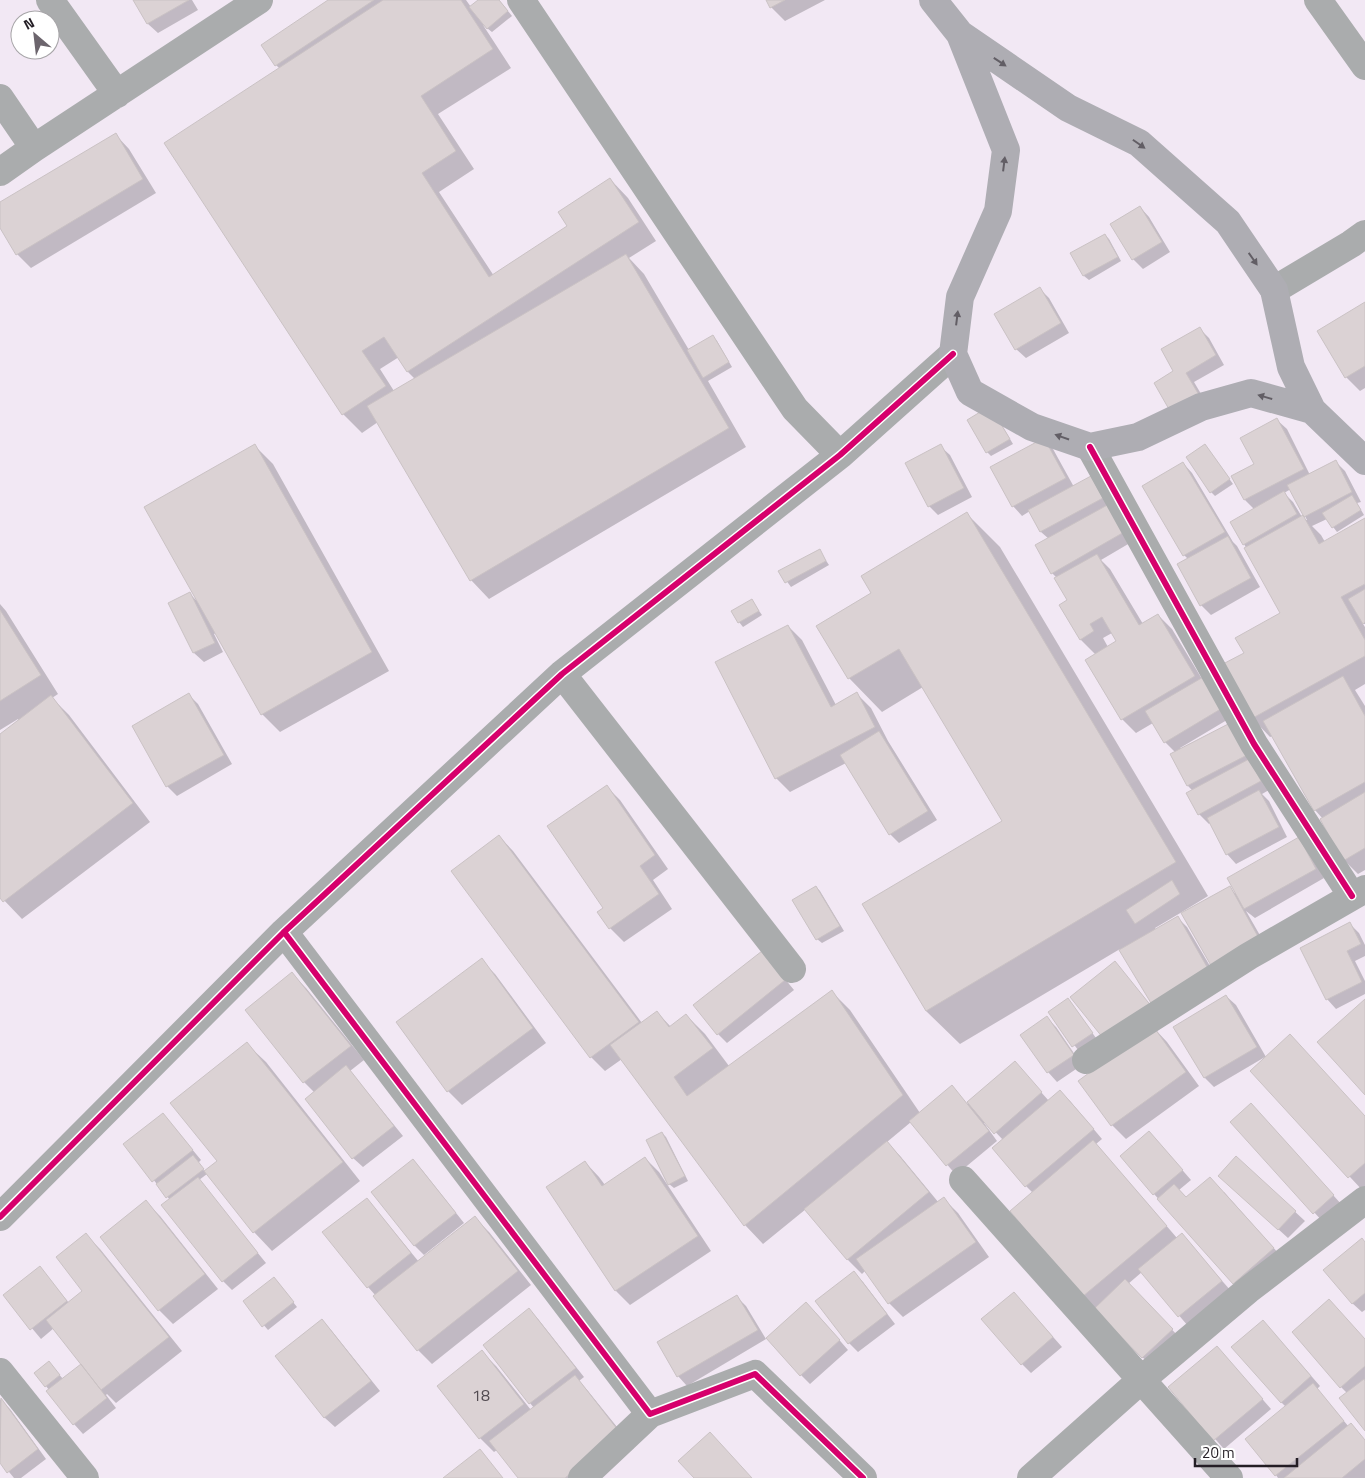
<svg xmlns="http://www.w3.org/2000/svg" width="1365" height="1478" viewBox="0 0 1365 1478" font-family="'Titillium Web',sans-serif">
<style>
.shadow{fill:#0003;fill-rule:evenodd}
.building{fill:#dbd2d4;stroke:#cac2c4}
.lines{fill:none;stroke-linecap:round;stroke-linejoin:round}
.minor{stroke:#aaacad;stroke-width:28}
.major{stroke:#aeadb3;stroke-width:28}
.cycleway-casing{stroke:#fff;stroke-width:9}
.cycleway{stroke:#d6006c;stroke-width:6}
.oneway{fill:#625e65}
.labels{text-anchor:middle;stroke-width:5;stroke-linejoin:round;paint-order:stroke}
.number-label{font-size:16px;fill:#524b51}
</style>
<rect width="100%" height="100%" fill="#f2e8f4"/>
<!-- shadow -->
<path class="shadow" d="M134,0H192L198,10L158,33L148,24Z
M330,0H466L471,7L480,0H499L512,16L492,32L483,25L511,68L438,114L474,169L439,192L494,276L569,227L610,179L628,198L656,241L629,258L644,274L689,350L713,337L717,341L732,367L708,381L746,447L489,599L471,580L378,422L362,433L343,414L166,143L280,69L276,65ZM399,357L408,372L415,379L394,391L380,369Z
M767,0H825L785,21L771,7Z
M115,134L129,149L156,193L31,268L17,254L0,226V203Z
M1140,207L1149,217L1170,252L1143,269L1133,259L1112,224Z
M1105,235L1109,239L1121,261L1089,280L1084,276L1072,254Z
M1040,289L1049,298L1069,333L1026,358L1016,349Z
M1365,304V388L1360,391L1346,377Z
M1199,328L1209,338L1224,365L1194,382L1207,404L1175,372Z
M994,412L1013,444L991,456L987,452Z
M1277,420L1287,429L1310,475L1336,462L1345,471L1361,502L1357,503L1364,515L1337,532L1327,519L1312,526L1321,535L1325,542L1365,520V624H1363L1365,627V684L1355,690L1365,706V870L1358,874L1344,860L1323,819L1315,810L1273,736L1270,737L1252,718L1246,654L1282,613L1244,544L1255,510L1245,500L1233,477L1255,465ZM1291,489L1307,520H1306L1302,517L1293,502L1284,493Z
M1044,439L1053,449L1074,487L1090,477L1135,540L1101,560L1110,569L1143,624L1158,615L1172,629L1202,679L1232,717L1180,748L1181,750L1233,722L1269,790L1262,794L1269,801L1287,837L1236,864L1227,854L1210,823L1209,824L1199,814L1188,794L1193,791L1188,786L1172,755L1176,753L1165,742L1153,723L1136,733L1122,719L1096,655L1080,639L1068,601L1057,578L1052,573L1049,539L1041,532L1030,511L1022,516L1013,506ZM1112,633L1118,642L1108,647L1103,638Z
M1205,445L1233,484L1215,496L1211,492Z
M255,446L273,464L389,671L280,732L262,714L216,633L214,634L223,652L204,662L194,653L170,603L189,593L198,602Z
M940,446L950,455L972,497L938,515L929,506Z
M1183,463L1192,473L1233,542L1237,546L1260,587L1211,615L1201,605L1179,565L1188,559L1184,555L1144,486Z
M967,514L1000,547L1208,896L1182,912L1183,914L1229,888L1237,895L1228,879L1308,848L1324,878L1255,918L1246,911L1269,951L1214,968L1182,912L1155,928L1156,930L1177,917L1187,927L1220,983L1155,1007L1120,949L960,1044L926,1011L1003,821L923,687L882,712L849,678L873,593Z
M819,550L829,565L791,587L780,572Z
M752,601L762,615L743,627L739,622Z
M0,604L6,611L58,694L52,698L69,715L150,822L22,919L0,896V735L19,721L18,719L0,730Z
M788,626L802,640L836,705L857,694L871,708L888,741L937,820L899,843L890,834L846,763L790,792L776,778Z
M189,695L198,704L232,764L177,796L167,786L134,727Z
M606,786L620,800L668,869L653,880L672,909L624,942L610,928L605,908Z
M499,836L513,851L642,1023L657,1012L671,1027L686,1015L705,1034L729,1066L831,991L850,1010L920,1113L952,1087L967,1104L1015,1063L1049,1101L1060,1092L1070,1101L1102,1139L1096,1144L1177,1238L1182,1235L1231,1291L1188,1326L1142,1272L1128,1284L1181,1339L1152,1367L1083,1296L1033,1193L1026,1186L1003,1140L986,1122L984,1123L997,1141L956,1175L911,1122L887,1142L901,1157L939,1203L944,1199L958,1213L989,1257L903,1317L889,1303L866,1270L862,1274L848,1260L806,1209L763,1244L745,1225L622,1059L605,1071L591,1057Z
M816,887L820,891L844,931L822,943L817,939Z
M1350,924L1359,933L1365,945V956L1355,961L1365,981V994L1336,1009L1327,999Z
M481,960L495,974L546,1043L462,1105L448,1091L397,1022Z
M771,962L794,990L727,1043L718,1034Z
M1115,963L1160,1017L1153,1027L1167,1042L1199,1086L1126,1139L1112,1125L1079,1081L1118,1053Z
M292,974L306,988L364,1060L350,1071L403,1136L363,1167L353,1158L306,1099L314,1092L304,1082L247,1010Z
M1226,996L1236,1005L1266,1057L1365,1117V1189L1363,1191L1252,1071L1265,1057L1214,1087L1205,1078L1175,1027Z
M1068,999L1096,1038L1078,1050L1050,1012Z
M1047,1018L1056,1027L1082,1065L1057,1082L1048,1072L1022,1035Z
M247,1044L266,1062L360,1181L272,1251L254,1232L207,1174L199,1180L266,1263L232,1290L223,1281L170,1200L125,1145L163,1114L201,1160L198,1163L205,1172L218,1161Z
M1260,1114L1342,1205L1323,1222L1232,1122Z
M662,1133L666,1137L688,1181L674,1188L669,1184Z
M1158,1142L1191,1180L1179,1190L1187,1198L1224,1192L1287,1263L1248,1297L1154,1194L1121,1156Z
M1236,1157L1305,1221L1288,1238L1229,1185Z
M645,1158L659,1172L711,1251L630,1305L616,1291L547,1188L585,1162L599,1177L605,1185Z
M413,1161L422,1170L464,1223L424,1255L415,1246L372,1192Z
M367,1199L419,1262L475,1218L489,1232L531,1285L432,1364L418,1350L376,1296L368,1287Z
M146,1202L160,1216L218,1289L173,1324L159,1310L102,1237Z
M86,1235L100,1249L182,1351L116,1403L107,1394L106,1395L116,1408L83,1434L74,1424L46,1386L53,1367L63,1379L86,1369L54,1328L41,1339L5,1296L40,1268L69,1303L84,1291Z
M1365,1243V1310L1362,1312L1352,1303Z
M854,1273L863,1282L895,1324L858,1352L849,1343Z
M278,1283L297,1307L268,1330L244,1302Z
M737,1297L746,1306L766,1339L687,1386L678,1376Z
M1023,1303L1062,1347L1031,1373L1022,1364Z
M529,1310L538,1319L584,1377L579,1381L588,1391L634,1448L597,1478H520L497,1450L494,1452L480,1438L439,1386L482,1352L496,1366L531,1410L534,1408L484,1345Z
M816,1313L848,1350L810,1384L801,1375Z
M322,1320L331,1330L380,1391L335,1427L325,1418L277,1356Z
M1272,1331L1320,1386L1317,1389L1349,1427L1365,1440V1478H1278L1276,1475L1286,1407L1281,1402Z
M1365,1340V1429L1347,1393L1341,1387Z
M1217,1347L1271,1409L1224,1449L1170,1388Z
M0,1399L10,1409L46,1459L21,1478H14L0,1461Z"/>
<!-- building -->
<path class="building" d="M133,0H189L147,24Z
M328,0H374L275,66L261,45Z
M383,0H461L493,49L421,96L456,151L422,173L489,277L567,226L558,212L610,178L639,222L407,372L384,337L362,351L386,386L342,415L164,143Z
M478,0H499L508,11L487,29L469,7Z
M766,0H785L770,8Z
M116,133L143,179L16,255L0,228V202Z
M1140,206L1162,242L1132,260L1110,224Z
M1105,234L1118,257L1083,276L1070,253Z
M626,254L729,428L470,581L367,406Z
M1040,287L1061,323L1015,350L994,314Z
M1365,302V366L1345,378L1317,331Z
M1200,327L1216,355L1186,373L1199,395L1170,411L1154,383L1173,371L1161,349Z
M713,335L729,362L703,378L687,350Z
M990,406L1010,439L986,453L967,420Z
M1277,418L1304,469L1244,500L1231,476L1254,464L1240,438Z
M1044,438L1066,478L1012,507L990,467Z
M255,444L372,652L261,715L144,507Z
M941,444L964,488L928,507L905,463Z
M1205,444L1230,479L1210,493L1186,457Z
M1336,460L1352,492L1304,517L1287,485Z
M1183,462L1225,532L1183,556L1142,486Z
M1091,476L1103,498L1040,532L1028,510Z
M1284,491L1297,514L1243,545L1230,522Z
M1352,495L1361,510L1332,528L1322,513Z
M1111,503L1126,531L1051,574L1035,545Z
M967,512L1176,862L926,1011L862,904L1002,821L899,649L848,679L816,626L871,593L861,576Z
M1303,515L1319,544L1365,518V584L1341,597L1365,640V656L1251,719L1221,665L1244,653L1235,638L1280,613L1244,548Z
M1228,536L1251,578L1200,606L1177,564Z
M820,549L826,561L785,583L778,571Z
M1097,554L1139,625L1158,614L1195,676L1121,720L1085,660L1116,641L1102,617L1090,624L1094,631L1080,640L1059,605L1067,600L1054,578Z
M1365,589V622L1363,624L1348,599Z
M190,592L215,643L193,653L168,603Z
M752,599L759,611L738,623L731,611Z
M0,610L41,675L0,701Z
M788,625L831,707L857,692L875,727L775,779L715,662Z
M1205,676L1224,707L1164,743L1145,711Z
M1343,676L1365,716V782L1314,811L1263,721Z
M189,693L224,755L166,787L132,726Z
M51,695L133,803L3,902L0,898V734Z
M1234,721L1251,753L1187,786L1170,754Z
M879,731L928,811L889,835L840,755Z
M1249,759L1261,781L1198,815L1186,793Z
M607,785L655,855L640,866L659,894L609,929L597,912L603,908L547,826Z
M1259,790L1279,827L1226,855L1207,818Z
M1365,792V848L1343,861L1320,819Z
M499,835L639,1022L590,1058L451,871Z
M1299,837L1316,869L1244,909L1227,878Z
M1172,880L1180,894L1135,924L1126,910Z
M816,886L840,926L816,940L792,900Z
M1230,886L1261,942L1213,969L1181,913Z
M1178,916L1211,974L1154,1008L1119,950Z
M1350,922L1361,944L1347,951L1362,982L1326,1000L1300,948Z
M762,951L785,980L717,1035L693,1005Z
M482,958L533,1028L447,1092L396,1022Z
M1115,961L1152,1007L1107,1043L1070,997Z
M292,972L351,1046L303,1083L245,1010Z
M832,990L903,1095L744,1226L610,1045L657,1011L669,1027L686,1014L713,1048L674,1077L687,1096Z
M1226,995L1257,1047L1204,1078L1173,1027Z
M1068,998L1093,1033L1072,1047L1048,1012Z
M1365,999V1095L1317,1042Z
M1047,1016L1074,1055L1047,1073L1020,1035Z
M1153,1026L1186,1072L1111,1126L1078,1081Z
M1290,1034L1365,1116V1163L1348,1178L1250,1071Z
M247,1042L343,1162L253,1233L204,1171L217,1161L170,1103Z
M1015,1061L1042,1092L994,1134L967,1102Z
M346,1065L394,1126L352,1159L305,1099Z
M952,1085L989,1131L946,1166L909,1121Z
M1060,1090L1094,1129L1025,1187L992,1148Z
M1251,1103L1334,1195L1313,1214L1230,1122Z
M163,1113L193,1150L152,1182L123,1144Z
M1149,1131L1183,1170L1153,1195L1120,1156Z
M662,1132L685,1176L668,1185L646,1140Z
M1093,1140L1167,1226L1082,1297L1010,1211Z
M887,1141L929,1192L847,1260L804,1209Z
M193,1155L204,1169L166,1198L156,1184Z
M1236,1156L1296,1211L1278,1230L1218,1176Z
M645,1157L698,1236L615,1291L546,1187L585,1161L602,1186Z
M413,1159L456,1213L414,1246L371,1192Z
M198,1177L258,1253L222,1282L161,1205Z
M1210,1177L1274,1248L1233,1284L1157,1199L1174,1184L1186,1197Z
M944,1197L976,1242L888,1304L856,1259Z
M367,1198L411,1253L367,1288L322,1232Z
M146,1200L205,1274L158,1311L100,1237Z
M475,1216L518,1271L417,1351L373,1296Z
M86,1233L169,1337L101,1390L46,1320L82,1291L56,1257Z
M1182,1233L1222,1281L1178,1317L1138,1269Z
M1362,1238L1365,1242V1293L1352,1304L1323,1270Z
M40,1266L67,1301L30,1330L3,1295Z
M854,1271L887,1314L848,1344L815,1301Z
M274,1277L294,1302L262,1327L243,1301Z
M1125,1279L1173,1329L1142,1358L1094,1309Z
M1014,1292L1053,1337L1021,1365L981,1319Z
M737,1295L758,1330L677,1377L657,1342Z
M1329,1299L1365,1339V1366L1340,1388L1292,1332Z
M806,1302L840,1340L800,1376L766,1338Z
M529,1308L576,1368L529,1404L483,1345Z
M322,1319L371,1381L324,1418L275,1356Z
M1263,1320L1311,1376L1281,1403L1231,1347Z
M1217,1346L1263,1399L1213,1441L1168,1387Z
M482,1350L524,1404L479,1439L437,1386Z
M49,1361L60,1375L45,1387L34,1373Z
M81,1364L107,1398L73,1425L46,1391Z
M575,1375L621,1434L565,1478H518L489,1441Z
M1364,1379L1365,1381V1431L1339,1398Z
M1313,1383L1344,1421L1275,1476L1245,1439Z
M1,1398L38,1449L7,1473L0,1463Z
M1351,1423L1365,1440V1459L1342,1478H1284Z
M710,1432L752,1478H694L678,1461Z
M480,1449L503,1478H443Z"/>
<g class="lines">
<!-- minor -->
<path class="minor" d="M50,0L117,94
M521,0L795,409L840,455
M1318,0L1365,66
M0,98L34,148L259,0
M0,172L34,148
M1274,290L1351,244L1365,234
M1090,447L1254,744L1352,896
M562,674L792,969
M284,932L650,1414L755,1374L863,1478
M1086,1060L1249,956L1365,889
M963,1180L1229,1478
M0,1217L284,932L562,674L840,455L953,354
M0,1372L85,1478
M582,1478L650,1414
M1031,1478L1141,1380L1248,1290L1365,1200"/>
<!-- major -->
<path class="major" d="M933,0L960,34L1006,150L998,211L960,297L953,354L970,392L1032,427L1090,447L1138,437L1201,407L1251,393L1312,410L1365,461
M960,34L1068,108L1139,143L1228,222L1274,290L1291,367L1312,410"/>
<defs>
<path id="cycleway" d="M1090,447L1254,744L1352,896
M284,932L650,1414L755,1374L863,1478
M0,1217L284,932L562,674L840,455L953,354"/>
</defs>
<!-- cycleway casing -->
<use href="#cycleway" class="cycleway-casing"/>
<!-- cycleway -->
<use href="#cycleway" class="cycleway"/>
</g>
<!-- one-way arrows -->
<defs><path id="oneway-solid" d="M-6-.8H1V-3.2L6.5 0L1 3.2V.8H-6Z" transform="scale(1.25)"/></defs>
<g class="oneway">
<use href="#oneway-solid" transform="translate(1000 62) rotate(34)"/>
<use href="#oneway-solid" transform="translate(1139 144) rotate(35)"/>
<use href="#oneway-solid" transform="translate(1004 164) rotate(-83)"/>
<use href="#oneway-solid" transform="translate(1253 259) rotate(55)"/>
<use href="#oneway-solid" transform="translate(957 318) rotate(-83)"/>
<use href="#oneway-solid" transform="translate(1265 397) rotate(-164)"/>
<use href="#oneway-solid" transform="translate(1062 437) rotate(-161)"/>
</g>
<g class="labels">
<!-- number labels -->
<g class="number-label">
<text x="481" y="1401">18</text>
</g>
</g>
<!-- north arrow -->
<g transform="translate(35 35) rotate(332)"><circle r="24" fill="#ffffff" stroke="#a7a5a8"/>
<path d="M0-4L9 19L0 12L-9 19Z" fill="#6c656d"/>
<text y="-8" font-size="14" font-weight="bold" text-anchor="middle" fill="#241e25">N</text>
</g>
<!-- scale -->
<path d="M1195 1458v8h102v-8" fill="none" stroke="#241e25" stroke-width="2.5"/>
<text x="1202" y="1458" font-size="15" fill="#241e25" stroke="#ffffff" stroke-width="4" paint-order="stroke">20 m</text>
</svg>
